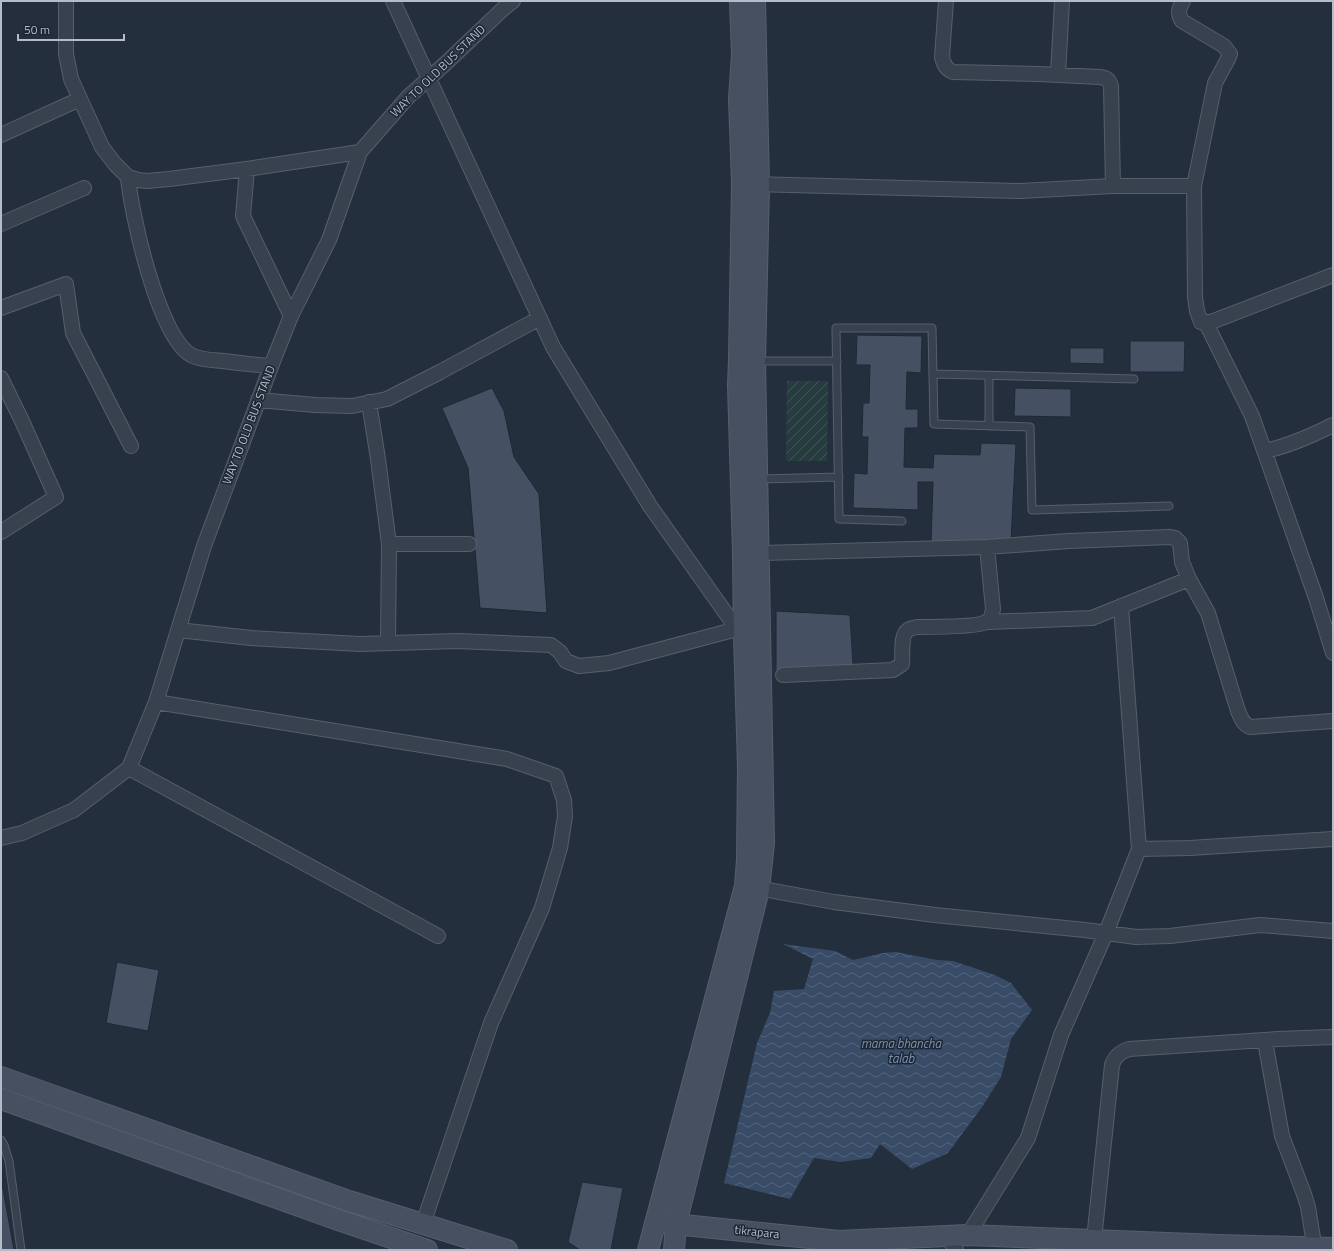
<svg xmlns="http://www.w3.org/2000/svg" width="1334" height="1251" viewBox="0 0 1334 1251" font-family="'Titillium Web',sans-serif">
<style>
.garden{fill:url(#garden-furrows)}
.water{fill:url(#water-waves)}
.building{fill:#455162;stroke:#1f2835}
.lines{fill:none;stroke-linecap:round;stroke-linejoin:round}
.lane-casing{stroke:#565f6c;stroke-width:9}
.street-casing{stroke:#565f6c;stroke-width:16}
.secondary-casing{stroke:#565f6c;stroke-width:22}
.lane{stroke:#38414e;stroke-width:7}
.street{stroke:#38414e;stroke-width:14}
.secondary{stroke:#465061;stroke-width:20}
.labels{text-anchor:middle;stroke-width:3;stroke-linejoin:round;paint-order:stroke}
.street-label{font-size:12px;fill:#b4bcc9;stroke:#1d2633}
.water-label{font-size:13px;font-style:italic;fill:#7c92b1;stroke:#1d2633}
</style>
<defs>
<pattern id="garden-furrows" width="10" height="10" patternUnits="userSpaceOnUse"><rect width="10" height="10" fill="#263c3f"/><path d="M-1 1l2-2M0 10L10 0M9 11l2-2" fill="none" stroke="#435659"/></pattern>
<pattern id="water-waves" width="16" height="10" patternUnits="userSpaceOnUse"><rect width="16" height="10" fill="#394c67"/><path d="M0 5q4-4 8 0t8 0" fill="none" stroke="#53647b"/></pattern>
</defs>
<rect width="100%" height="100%" fill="#242f3e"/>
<!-- garden -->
<path class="garden" d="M787,381H828L827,461H786Z"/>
<!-- water -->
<path class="water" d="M783,944L835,951L853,960L883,953L896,952L937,960L953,961L995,975L1011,983L1032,1010L1011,1039L1001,1077L982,1107L948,1153L912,1169L880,1144L871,1158L840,1162L814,1158L790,1199L724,1183L757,1043L770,1013L774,991L804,989L813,959Z"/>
<!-- building -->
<path class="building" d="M857,335L922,336L921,373L907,372L906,409H918V428H905L904,467L933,468L934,454L980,455L981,443L1016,444L1011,541L931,544L933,482H918V510L853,508L854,473L867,474L868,437H862L863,403H869L870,365H856Z
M1130,341H1185L1184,372H1130Z
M1070,348H1104V364L1070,363Z
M492,388L504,411L514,457L539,494L547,613L480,608L468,468L442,408Z
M1015,388L1071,389V417L1014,416Z
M776,611L850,615L853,665L776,671Z
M117,962L159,970L148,1031L106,1023Z
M1,1178L14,1250H1Z
M582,1182L623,1188L611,1250H580L568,1242Z"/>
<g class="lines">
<defs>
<path id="lane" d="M757,361H837
M933,374L1134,379
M989,426V376
M759,479L839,477
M902,521L839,519L836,328H932L934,424L1030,427L1032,510L1169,506
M1,1140L4,1145L9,1161L21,1250"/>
<path id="street" d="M66,1V54L71,79L102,147L115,164L128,177L138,180L147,181L169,179L247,169L360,152
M393,1L553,347L650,506L737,629L744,636
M946,1L942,57C944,65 946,69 953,72L1039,74L1100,77C1106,78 1109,79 1111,86L1113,186
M1183,1C1179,9 1177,13 1182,21L1224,46L1230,54L1228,59L1215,83L1194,186L1195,297L1197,311L1201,322H1211L1333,275
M1058,74L1062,1
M1,135L80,99
M247,169L243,216L291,316
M128,177C131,213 159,341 193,356C202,360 213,360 223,361C239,363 255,365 271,366
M751,184L1020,191L1113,186H1194
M1,224L84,188
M1,308L66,284L73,333L131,446
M1206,323L1252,416L1316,598L1333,653
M1,378L22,421L56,497L1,532
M258,400L315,405L352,406L387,399L440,372L540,318
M369,402L378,459L389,544L388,643
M1265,451C1289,446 1311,436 1333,425
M389,544H469
M759,553L987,547L1069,541L1169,537L1175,538L1180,543L1182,562L1189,579L1208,613L1238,711C1241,718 1243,724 1250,727L1333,721
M1121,606L1139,849
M988,622L1092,618L1189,579
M178,630L251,638L360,644L457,641L551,645L560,652L566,661L579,666L609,663L737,629
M783,675L893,670L902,664C903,655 900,635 908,630C910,628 914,628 917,627C930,627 978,627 986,622C992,619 992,614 993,609L987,547
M156,702L507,759L556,776L564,800L565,816L560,848L542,908L491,1023L423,1224
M129,768L438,936
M1,838L22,833L74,810L129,768L156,702L204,546L275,356L291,316L329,240L360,152L408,97L446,63L503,9L513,1
M751,887L834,902L935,915L1085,930L1136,937L1170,936L1260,925L1333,931
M1265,1041L1282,1136L1304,1194L1308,1207L1315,1250
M946,1235L956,1250
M968,1235L1028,1138L1061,1035L1106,933L1139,849L1190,848L1333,839
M1094,1240L1112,1065C1115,1056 1120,1052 1129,1049L1278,1039L1333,1037"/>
<path id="secondary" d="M1,1077L349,1201L507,1250
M1,1099L338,1220L427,1250
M664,1223L839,1241L968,1235L1218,1245L1333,1248
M648,1250L745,886L747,860L748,767L744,636L743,553L738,385L739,360L742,184L739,98L742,55L740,1
M674,1250L676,1224L759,889L764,843L755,361L759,185L755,1"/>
</defs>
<!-- lane casing -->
<use href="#lane" class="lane-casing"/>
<!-- street casing -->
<use href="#street" class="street-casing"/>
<!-- secondary casing -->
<use href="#secondary" class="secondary-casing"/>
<!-- lane -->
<use href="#lane" class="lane"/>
<!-- street -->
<use href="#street" class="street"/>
<!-- secondary -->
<use href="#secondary" class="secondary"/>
</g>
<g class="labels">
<!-- street labels -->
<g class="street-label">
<text transform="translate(438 71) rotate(-44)" y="4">WAY TO OLD BUS STAND</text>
<text transform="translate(249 425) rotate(-69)" y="4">WAY TO OLD BUS STAND</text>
<text transform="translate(757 1232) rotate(6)" y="4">tikrapara</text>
</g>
<!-- water labels -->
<g class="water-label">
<text x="901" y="1048">mama bhancha<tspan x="901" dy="15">talab</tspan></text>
</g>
</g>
<!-- border -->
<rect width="1334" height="1251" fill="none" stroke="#b4bcc9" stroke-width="4"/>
<!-- scale -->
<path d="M18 34v6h106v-6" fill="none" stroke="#b4bcc9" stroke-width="2"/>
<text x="24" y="34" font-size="12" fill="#b4bcc9" stroke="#1d2633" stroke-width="3" paint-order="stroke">50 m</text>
</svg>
